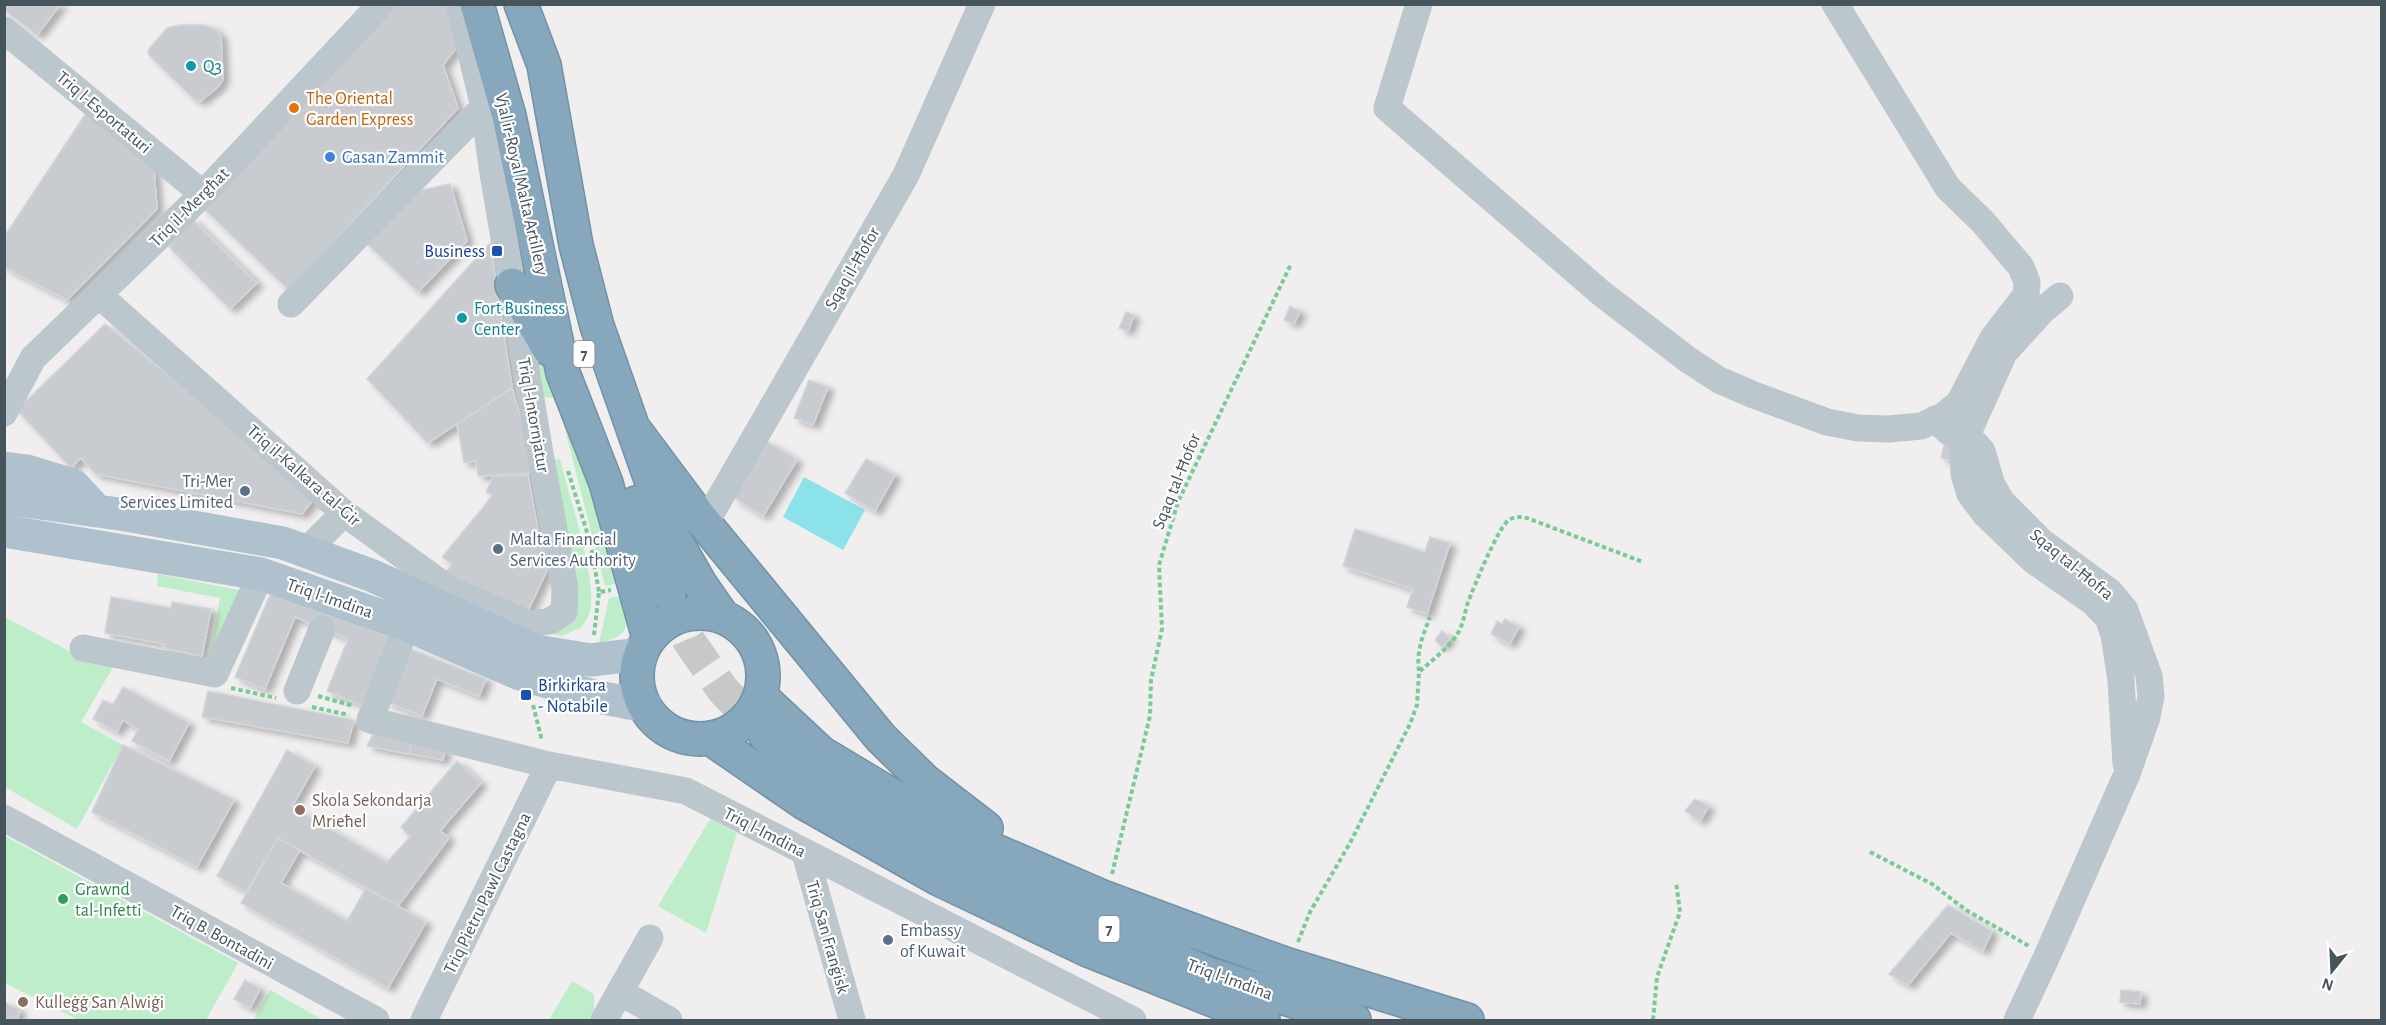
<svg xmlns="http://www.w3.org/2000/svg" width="2386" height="1025" viewBox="0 0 2386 1025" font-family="'Alegreya Sans',sans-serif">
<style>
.green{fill:#bdedc9}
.water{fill:#8be2e9}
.building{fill:#c8ccd0;stroke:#d2d5d9;stroke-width:1.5;filter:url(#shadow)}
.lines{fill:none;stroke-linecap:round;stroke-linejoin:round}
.highway-tunnel{stroke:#c6c8c9;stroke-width:33;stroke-dasharray:33 16;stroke-linecap:butt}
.highway-casing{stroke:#7292a7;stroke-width:36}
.path{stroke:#76cb96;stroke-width:4;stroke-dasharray:4.5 3;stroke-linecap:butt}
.minor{stroke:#bcc7cd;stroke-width:27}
.major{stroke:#aec1cc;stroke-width:33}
.highway{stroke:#86a7bc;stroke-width:33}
.culture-dot{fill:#0f9aa8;stroke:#fff;stroke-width:2}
.food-dot{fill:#e8710a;stroke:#fff;stroke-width:2}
.shop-dot{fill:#3f7fe0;stroke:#fff;stroke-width:2}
.transit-dot{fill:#1a4fb4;stroke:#fff;stroke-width:2}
.service-dot{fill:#5c6f8a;stroke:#fff;stroke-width:2}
.education-dot{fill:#8d6e63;stroke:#fff;stroke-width:2}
.leisure-dot{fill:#2e9e5b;stroke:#fff;stroke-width:2}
.labels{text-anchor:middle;stroke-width:4.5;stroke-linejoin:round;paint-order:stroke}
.shield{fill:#fff;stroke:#7e878c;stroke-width:1.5}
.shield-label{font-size:16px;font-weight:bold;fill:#46545b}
.culture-label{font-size:18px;fill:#0d838f;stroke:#fff;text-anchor:start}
.food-label{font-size:18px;fill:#c56008;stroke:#fff;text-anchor:start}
.street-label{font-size:18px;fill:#46545b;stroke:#fff}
.shop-label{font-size:18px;fill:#366cbe;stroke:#fff;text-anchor:start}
.transit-label{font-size:18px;fill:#164399;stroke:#fff;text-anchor:end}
.service-label{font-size:18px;fill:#4e5e75;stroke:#fff;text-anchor:start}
.education-label{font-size:18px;fill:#785e54;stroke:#fff;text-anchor:start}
.leisure-label{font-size:18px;fill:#27864d;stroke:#fff;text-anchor:start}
</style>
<defs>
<filter id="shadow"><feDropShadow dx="6" dy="4" stdDeviation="3" flood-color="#0004"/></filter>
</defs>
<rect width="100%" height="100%" fill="#f0eeee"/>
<!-- green -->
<path class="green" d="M540,354L562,394L627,581L605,586L557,398L542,397L535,356Z
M560,459C568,493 598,581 590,611C589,617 584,623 581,628L561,636L533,630H553L552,461Z
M158,574L248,592L210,656L220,598L157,586Z
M627,595C631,624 629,637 599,643L609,598Z
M5,617L86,660L113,667L81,722L123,745L77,829L5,787Z
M710,819L737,833L706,933L658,906Z
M5,836L238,963L206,1020H78L5,983Z
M572,981L594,994V1013L590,1020H549Z
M270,990L323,1020H253Z"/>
<!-- water -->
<path class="water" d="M804,477L865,510L843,550L783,517Z"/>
<!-- building -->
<path class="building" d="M4,4H61L37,35L4,10Z
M388,4H447L458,46L443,65L458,108L289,290L202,207Z
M179,25H204L214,28L221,36L223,79L219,86L201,101L194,99L148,54L149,49L167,28Z
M86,113L154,171L157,209L67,300L4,267V237Z
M450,184L467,241L418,292L366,243L410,193Z
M192,219L257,283L230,309L169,247Z
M490,243L512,388L428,443L367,379Z
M1290,306L1300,311L1294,324L1284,320Z
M1126,312L1134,315L1128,331L1119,328Z
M105,324L317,495L302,514L96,474L81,458L71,468L17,410Z
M809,380L828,387L813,425L794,418Z
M512,388L536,473L478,476L476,461L464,463L457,424Z
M1946,437L1964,442L1959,462L1941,458Z
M766,441L797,460L763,516L733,497Z
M866,459L895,475L875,511L845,493Z
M528,475L539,536L547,541L549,566L527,613L466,588L446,572L452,564L442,557L485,505L492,495L486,492L494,476Z
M1355,529L1425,552L1430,537L1450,543L1427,614L1407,607L1413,589L1343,566Z
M273,588L394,639L366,707L327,691L348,639L295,617L265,689L235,677Z
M111,597L171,608L172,602L211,609L202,656L163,648L164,644L105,633Z
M1505,619L1519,627L1510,644L1491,634L1497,621L1502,624Z
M1442,631L1450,638L1442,647L1435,640Z
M408,648L486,679L479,696L437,679L422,716L387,702Z
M123,687L189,723L169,761L132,741L138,729L123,720L117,732L93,719L103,700L113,705Z
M208,691L354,720L348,743L202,717Z
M373,734L411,742L409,754L367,746Z
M411,742L445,749L443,760L409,754Z
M123,745L234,800L197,867L92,812Z
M287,750L315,766L292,807L387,862L410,837L401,827L457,761L481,783L440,831L449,838L398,906L278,838L246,892L217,876Z
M1695,799L1709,806L1700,821L1685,811Z
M278,838L300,850L281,883L347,921L366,888L426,922L388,988L241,903Z
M1948,905L1992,931L1983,951L1951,933L1908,985L1889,974Z
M245,980L260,989L250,1008L234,999Z
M2121,990L2141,992L2140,1004L2120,1002Z
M4,1002L20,1010L17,1020L4,1018Z"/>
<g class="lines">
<!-- highway-tunnel -->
<path class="highway-tunnel" d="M669,594L689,641L723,690L766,736"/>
<defs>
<path id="highway" d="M477,4L509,116L563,373L606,483L649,638
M521,4L544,65L576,245L597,326L668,528L700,584L723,617
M512,285L549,349
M633,428L701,519L881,738L925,781L986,828
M636,503L669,594
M637 676a63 63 0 1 1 126 0a63 63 0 1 1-126 0Z
M760,696L821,753L926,816L982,845L1105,898L1221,941L1288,965L1467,1020
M766,736L823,781L874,812L1006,882L1208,974L1354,1020
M710,738L803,802L939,879L1088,950L1263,1020"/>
</defs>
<!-- highway casing -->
<use href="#highway" class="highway-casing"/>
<!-- path -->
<path class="path" d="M568,471L591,545L599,592
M594,635L599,592L611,590
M1419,671C1416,651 1423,635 1430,617
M231,688L276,698
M318,696L354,706
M533,705L542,741
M312,707L349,715
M1870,852L1932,884L1966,910L2029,946
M1112,874L1150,716L1151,680L1162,629L1159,565L1178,502L1291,264
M1298,942L1310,912L1350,843L1410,724L1417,705L1419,672C1433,659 1452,646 1460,629C1464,620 1465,611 1468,602C1474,587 1498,527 1509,520C1515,516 1521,517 1527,518L1643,562
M1653,1020L1657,977L1680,912L1676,882"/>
<!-- minor -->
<path class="minor" d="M1419,4L1387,108L1601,293L1687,359L1719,380L1754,395L1827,422L1858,428L1889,429L1921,426L1943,416L1959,403L1993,338L2026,295L2027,282L2021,267L1983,222L1948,188L1835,4
M4,30L203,194
M99,295L344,513L449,589L529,624L550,621L564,612L565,589L540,453L492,167L484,107L459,4
M2060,296L2043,310L2004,353L1967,435L1963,454L1964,474L1970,494L1985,514L2034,561L2094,603L2108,618L2114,635L2121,680L2126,764
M291,304L484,107
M4,413L33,358L203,194L381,4
M1935,419L1949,432L1967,435L1982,451L1992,485L2002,502L2042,542L2110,592L2125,610L2149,676L2151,696L2147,717L2127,774L2047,956L2017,1020
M701,519L713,510L906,175L982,4
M306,551L344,513
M407,625L370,720L549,765L686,791L1133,1020
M83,648L215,674L261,574
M297,691L322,629
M4,818L376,1020
M805,853L852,1020
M620,992L669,1020
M424,1020L549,765
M604,1020L650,938"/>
<!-- major -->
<path class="major" d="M4,468L27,471L73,485L97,511
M4,498L126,515L283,543L373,576L536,651L591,660L641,654
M4,531L261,574L407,625L520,674L598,697L645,706"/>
<!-- highway -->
<use href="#highway" class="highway"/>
</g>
<!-- markers -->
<g class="culture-dot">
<circle cx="191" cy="66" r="6"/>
<circle cx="462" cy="318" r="6"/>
</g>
<circle class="food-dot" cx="294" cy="108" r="6"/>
<circle class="shop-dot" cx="330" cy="157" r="6"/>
<g class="transit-dot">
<rect x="491" y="245" width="12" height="12" rx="3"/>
<rect x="520" y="689" width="12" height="12" rx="3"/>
</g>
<g class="service-dot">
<circle cx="245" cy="491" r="6"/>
<circle cx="498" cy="549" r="6"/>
<circle cx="888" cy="940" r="6"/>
</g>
<g class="education-dot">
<circle cx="300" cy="810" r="6"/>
<circle cx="23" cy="1002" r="6"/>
</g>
<circle class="leisure-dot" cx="63" cy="899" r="6"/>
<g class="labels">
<!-- shield labels -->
<g class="shield">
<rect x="573.5" y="341" width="21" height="26" rx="4.5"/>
<rect x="1098.5" y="916" width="21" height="26" rx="4.5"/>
</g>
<g class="shield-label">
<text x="584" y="360">7</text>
<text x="1109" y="935">7</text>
</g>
<!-- culture labels -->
<g class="culture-label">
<text x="203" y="72">Q3</text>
<text x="474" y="314">Fort Business<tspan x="474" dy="21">Center</tspan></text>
</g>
<!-- food labels -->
<g class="food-label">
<text x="306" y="104">The Oriental<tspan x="306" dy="21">Garden Express</tspan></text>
</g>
<!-- street labels -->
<g class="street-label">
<text transform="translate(104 112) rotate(40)" y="6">Triq l-Esportaturi</text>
<text transform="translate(522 184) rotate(77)" y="6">Vjal ir-Royal Malta Artillery</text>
<text transform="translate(189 207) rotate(-45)" y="6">Triq il-Mergħat</text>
<text transform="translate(852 268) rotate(-60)" y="6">Sqaq il-Ħofor</text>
<text transform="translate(534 415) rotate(80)" y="6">Triq l-Intornjatur</text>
<text transform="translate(304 475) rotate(41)" y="6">Triq il-Kalkara tal-Ġir</text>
<text transform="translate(1176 481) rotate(-68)" y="6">Sqaq tal-Ħofor</text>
<text transform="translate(2072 564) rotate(39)" y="6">Sqaq tal-Ħofra</text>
<text transform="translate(330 598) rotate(19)" y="6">Triq l-Imdina</text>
<text transform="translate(765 832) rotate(27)" y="6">Triq l-Imdina</text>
<text transform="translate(487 893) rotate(-64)" y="6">Triq Pietru Pawl Castagna</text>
<text transform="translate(222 937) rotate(29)" y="6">Triq B. Bontadini</text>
<text transform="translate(828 937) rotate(74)" y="6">Triq San Franġisk</text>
<text transform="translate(1230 979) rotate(20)" y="6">Triq l-Imdina</text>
</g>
<!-- shop labels -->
<g class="shop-label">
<text x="342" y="163">Gasan Zammit</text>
</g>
<!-- transit labels -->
<g class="transit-label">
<text x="485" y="257">Business</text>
<text x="538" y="691" text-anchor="start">Birkirkara<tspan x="538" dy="21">- Notabile</tspan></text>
</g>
<!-- service labels -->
<g class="service-label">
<text x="233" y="487" text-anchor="end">Tri-Mer<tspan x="233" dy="21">Services Limited</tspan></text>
<text x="510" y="545">Malta Financial<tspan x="510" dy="21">Services Authority</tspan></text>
<text x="900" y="936">Embassy<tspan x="900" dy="21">of Kuwait</tspan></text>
</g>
<!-- education labels -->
<g class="education-label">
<text x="312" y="806">Skola Sekondarja<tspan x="312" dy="21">Mrieħel</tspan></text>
<text x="35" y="1008">Kulleġġ San Alwiġi</text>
</g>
<!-- leisure labels -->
<g class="leisure-label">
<text x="75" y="895">Grawnd<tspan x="75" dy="21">tal-Infetti</tspan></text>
</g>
</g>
<!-- border -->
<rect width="2386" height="1025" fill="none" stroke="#46545b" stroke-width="12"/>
<!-- north arrow -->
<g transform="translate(2332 971) rotate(198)" stroke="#ffffff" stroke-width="4.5" paint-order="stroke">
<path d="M0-4.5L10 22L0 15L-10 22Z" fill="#46545b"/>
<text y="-9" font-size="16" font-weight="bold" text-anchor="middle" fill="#46545b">N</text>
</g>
</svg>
